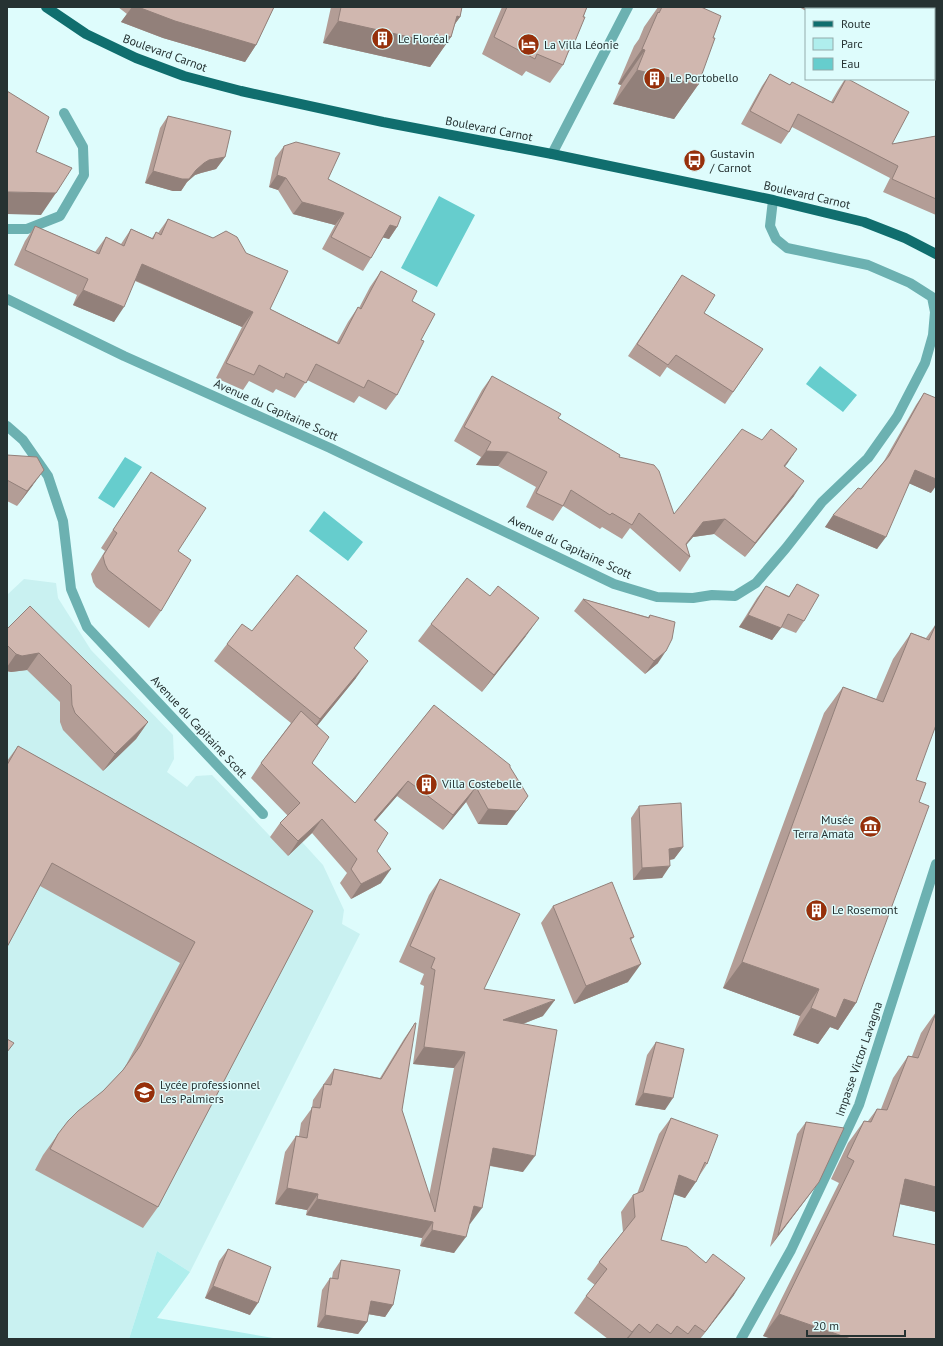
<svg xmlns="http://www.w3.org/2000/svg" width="943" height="1346" viewBox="0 0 943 1346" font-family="'PT Sans',sans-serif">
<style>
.built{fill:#c9f1f1}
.green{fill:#afeeed}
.water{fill:#66cdcd}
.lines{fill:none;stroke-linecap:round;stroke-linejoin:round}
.minor{stroke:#6cb1b1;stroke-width:10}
.major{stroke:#106e6e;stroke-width:10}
.wall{fill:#b39d96}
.shaded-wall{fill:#92807a}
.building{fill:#d0b7af;stroke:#92807a}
.labels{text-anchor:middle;stroke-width:3;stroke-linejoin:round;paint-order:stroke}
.poi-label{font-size:12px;fill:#263232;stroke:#defcfc;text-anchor:start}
.street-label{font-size:12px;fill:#263232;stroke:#defcfc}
</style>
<rect width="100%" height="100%" fill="#defcfc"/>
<!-- built -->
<path class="built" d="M24,579L56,583L58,598L91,650L173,735L174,759L167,772L187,787L196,776L212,775L288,855L302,842L323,865L344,910L342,924L360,934L190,1272L157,1251L129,1339H7V595Z"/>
<!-- green -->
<path class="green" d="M157,1251L190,1272L157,1318L279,1339H129Z"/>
<!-- water -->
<path class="water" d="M439,196L475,215L437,287L401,268Z
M820,366L857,395L843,412L806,384Z
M125,457L142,467L114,508L98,498Z
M324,511L363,542L348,561L309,531Z"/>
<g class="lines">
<!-- minor -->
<path class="minor" d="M552,154L628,7
M7,229H27L60,216L84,175L83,147L64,113
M7,299L124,356L330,448L614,584L657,597L693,598L712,595L735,596L756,583L786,548L822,502L868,458L897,417L925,363L933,335L935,312L932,297L910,283L868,265L787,248L776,239L770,226L773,200
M7,426L23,440L48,476L63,521L71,589L87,627L263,814
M741,1339L791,1250L859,1105L936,864"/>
<!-- major -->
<path class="major" d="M46,7L86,34L136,58L184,76L241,91L383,122L552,154L773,200L864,222L905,238L936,254"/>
</g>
<!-- wall -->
<path class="wall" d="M118,7H274L256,45L245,62L163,38L121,22L127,14Z
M331,7H462L460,17L455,24L451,37L430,67L323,43Z
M502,7H587L573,46L567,54L563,65L550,83L526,71L522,76L482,54Z
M658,7H701L713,38L698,85L674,119L613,104L621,85L618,84L634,46L639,39L644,27Z
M799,7H849L848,9H806V11Z
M770,74L790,85L792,82L831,102L838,90L845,79L892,144L936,136V215L883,192L890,178L792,127L789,132L781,144L741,124L762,86Z
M168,116L225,157L216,169L201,173L195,175L187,182L181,191H173L145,183L160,128Z
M284,146L328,179L397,227L389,239L383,237L371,258L363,271L322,249L335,225L293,214L278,190L269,187L275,158Z
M168,219L270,309L337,342L348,322L358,307L359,308L370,287L381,271L412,301L421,340L397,395L386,410L359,396L354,403L307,380L295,398L276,389L273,393L249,381L243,390L216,378L242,327L135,281L114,322L73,305L77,295L14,265L25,241L35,226L95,252L106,237L121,244L131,229L152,238L156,232L158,233Z
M682,275L704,313L763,349L725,404L667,367L660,377L628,356Z
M492,376L619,457L674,514L785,466L794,496L745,557L714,534L693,537L686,545L690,557L680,572L630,528L622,539L602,527L600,529L563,506L553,521L526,507L536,487L498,466L476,465L481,457L454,441L482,390Z
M924,393L931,493L909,483L877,549L825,527L861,489L884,461L916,405Z
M7,455L33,485L17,506L7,501Z
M151,472L178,551L161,611L149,628L96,587L93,582L91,574L105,551L101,548Z
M797,584L804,621L796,633L781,627L772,640L739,627L757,598L766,586L789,596Z
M583,599L648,617L650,615L658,663L645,674L574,611Z
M431,624L526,636L482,692L418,641Z
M936,624L916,780L919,802L856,1003L838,1030L830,1027L818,1044L793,1035L800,1016L723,988L824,713L843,687L876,699L893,659L911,633L926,638Z
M7,629L148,722L136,739L103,771L63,730L60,722V702L27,670L11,672L7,671Z
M252,631L355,649L356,678L317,726L312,763L355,803L434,705L507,825L478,824L466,802L443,830L397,796L375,821L377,851L381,883L351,899L340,883L347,873L312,833L288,856L270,837L280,823L288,816L251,778L261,763L291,723L214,661L227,644Z
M18,746L313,911L158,1207L143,1228L35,1170L43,1155L58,1134L103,1091L123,1070L126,1065L180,963L40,886L7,947V761Z
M639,806L683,847L674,859L670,860L662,878L633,880L631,818Z
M440,879L484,989L543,1016L523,1024V1172L490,1166L470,1224H469L454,1253L420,1246L422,1238L306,1215L307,1210L275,1204L285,1152L296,1136H299L301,1123L312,1108L313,1100L334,1069L380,1078L404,1039L415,1023L402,1110L429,1196L454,1068L413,1064L424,986L420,984L424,974L399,962L429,895Z
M553,906L634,937L631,940L628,982L574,1004L541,923Z
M936,1012V1212L900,1204L893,1236L936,1339H772L763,1336L839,1183L831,1179L848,1143L864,1121H868L877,1109H881L893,1078L908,1056H912L921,1033Z
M656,1042L665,1110L635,1105L647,1055Z
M671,1118L707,1164L685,1198L674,1194L661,1240L734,1295L700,1339H608L574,1313L586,1296L595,1285L587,1279L599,1262L623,1232L621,1212L633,1195L637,1194L659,1134Z
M806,1122L819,1182L770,1247L797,1134Z
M228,1249L250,1315L205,1298L219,1261Z
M341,1260L393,1305L385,1317L368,1314L367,1322L358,1334L317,1327L322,1290L330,1278H332L333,1272Z"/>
<!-- shaded-wall -->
<path class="shaded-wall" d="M132,7H138L256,45L245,62L163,38L121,22Z
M457,16L460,17L444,39Z
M338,21L448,36L451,37L430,67L323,43Z
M642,49L645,50L621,85L618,84Z
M637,70L698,85L674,119L613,104Z
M225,157L216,169L201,173L195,175L187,182L181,191H173L145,183L153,171L204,163L209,160Z
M277,175L286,178L278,190L269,187Z
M7,192L56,193L41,215L7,214Z
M302,202L344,213L335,225L293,214Z
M390,225L397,227L389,239L381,237Z
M142,264L253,312L242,327L132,279Z
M83,290L124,307L114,322L73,305Z
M797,449L787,464L774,480L784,466Z
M486,451L508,452L498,466L476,465Z
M44,470L33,485L17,506L27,491Z
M915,470L936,479V486L931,493L906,482Z
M804,481L794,496L745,557L755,543Z
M833,515L886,537L877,549L825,527Z
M725,519L714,534L693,537L682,550L703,522Z
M748,615L781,628L772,640L739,627Z
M539,618L526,636L482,692L494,675Z
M666,651L658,663L645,674L654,661Z
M39,653L27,670L11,672L7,671V667L16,654Z
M368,661L356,678L308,737L320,719Z
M148,722L136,739L103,771L115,754Z
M408,781L397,796L364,834L374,820Z
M476,787L466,802L443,830L453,815Z
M528,796L507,825L478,824L488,809Z
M322,819L312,833L288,856L298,841Z
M683,847L674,859L661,861L669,849Z
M670,866L662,878L633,880L642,868Z
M391,869L381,883L351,899L361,884Z
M742,962L819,989L800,1016L723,988Z
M641,964L628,982L574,1004L586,986Z
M844,999L856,1003L838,1030L830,1027L818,1044L793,1035L811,1008Z
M555,1000L543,1016L491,1036L503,1020Z
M424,1047L465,1052L454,1068L413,1064Z
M643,1093L673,1098L665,1110L635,1105Z
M493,1148L535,1156L523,1172L482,1164Z
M679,1175L696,1182L685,1198L667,1192Z
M905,1179L936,1187V1212L890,1202Z
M819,1182L810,1194L770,1247L778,1235Z
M287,1188L318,1194L307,1210L275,1204Z
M317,1199L433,1222L422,1238L306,1215Z
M474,1206L482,1208L470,1224L462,1222Z
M432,1230L466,1237L454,1253L420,1246Z
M745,1278L734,1295L700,1339L705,1332Z
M213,1286L258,1303L250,1315L205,1298Z
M371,1301L393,1305L385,1317L362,1313Z
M779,1314L851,1339H772L763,1336Z
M325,1315L367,1322L358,1334L317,1327Z
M639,1324L628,1339H626L632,1332Z"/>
<!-- building -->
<path class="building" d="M138,7H274L256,45L175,21Z
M341,7H462L460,17L457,16L451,37L448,36L445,45L338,21Z
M507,7H587L583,17H585L573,46L571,45L563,65L537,54L535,59L494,37Z
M662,7H701L721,16L713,38H715L698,85L637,70L645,50L642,49L658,12L659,13Z
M770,74L790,85L792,82L833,103L846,79H848L909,112L892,144L936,136V199L892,179L898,166L798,114L789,132L750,111Z
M7,91L49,117L36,152L72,168L56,193L9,192H7Z
M168,116L231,131L225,157L209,160L204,163L196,170L189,179H182L153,171Z
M296,142L340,153L328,179L401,217L397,227L390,225L371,258L331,237L344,213L302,202L286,178L277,175L284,146Z
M168,219L213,238L226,231L237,237L246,253L288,271L270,309L339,344L358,307L361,309L381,271L417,291L412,301L435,314L421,340L424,341L397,395L368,380L364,388L316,364L306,383L286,373L284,378L259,365L254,375L226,363L253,312L142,264L124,307L83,290L88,279L25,250L35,226L99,254L106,237L124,246L131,229L153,239L156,232L161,235Z
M682,275L715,295L704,313L763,349L733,392L676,355L668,365L637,344Z
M492,376L561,414L558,418L620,455L619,457L654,465L659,471L674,514L742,429L762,440L771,429L797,449L784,466L804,481L755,543L725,519L703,522L686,544L690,557L639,513L632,525L612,513L610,515L571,490L563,506L536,493L547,472L508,452L486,451L491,442L464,427Z
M924,393L936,398V479L915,470L886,537L833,515L858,488L861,489L889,456Z
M7,455L37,457L44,470L27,491L7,480Z
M151,472L206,508L178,551L191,560L161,611L108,570L105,564L103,556L117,533L113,530Z
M297,575L367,631L354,648L368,661L320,719L227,644L242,624L252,631Z
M467,578L490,596L498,586L539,618L494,675L431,624Z
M797,584L819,595L804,621L788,614L781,628L748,615L766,586L789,597Z
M583,599L649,618L650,615L675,622L672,639L666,651L654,661Z
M30,606L148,722L115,754L75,713L72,705L71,685L39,653L22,656L16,654L7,645V629Z
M936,624V725L916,780L926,783L919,802L929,806L856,1003L844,999L836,1018L811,1008L819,989L742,962L843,687L883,702L911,633L929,640Z
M434,705L510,765V767L528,796L517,811L488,809L476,787L453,815L408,781L374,820L388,833L377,851L391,869L361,884L351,869L357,859L322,819L298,841L280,823L300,803L261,763L301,711L329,737L312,763L355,803Z
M18,746L313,911L158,1207L50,1149L58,1134L68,1121L78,1111L103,1091L123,1070L140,1046L195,942L52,863L7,947V765Z
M681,803L683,847L669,849L670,866L642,868L639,806Z
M440,879L520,914L484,989L555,1000L503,1020L557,1030L535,1156L493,1148L482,1208L474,1206L466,1237L432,1230L433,1222L317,1199L318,1194L287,1188L296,1136L307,1138L312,1107L320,1108L324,1084L331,1085L334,1069L381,1079L415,1023H416L402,1110L435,1212L465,1052L424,1047L435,970L431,968L435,958L410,946Z
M612,882L634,937L630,938L641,964L586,986L553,906Z
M936,1013V1187L905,1179L893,1236L936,1245V1339H851L779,1314L854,1161L847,1157L864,1121L871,1122L877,1109L887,1110L908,1056L918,1058Z
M7,1039L14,1043L7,1052Z
M656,1042L684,1049L673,1098L643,1093Z
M671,1118L718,1135L707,1164L705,1162L696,1182L679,1175L661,1240L687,1247L706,1263L713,1254L745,1278L705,1332L695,1325L688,1334L677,1326L671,1334L657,1324L650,1333L639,1324L632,1332L586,1296L607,1269L599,1262L635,1217L633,1195L643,1191Z
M806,1122L844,1128L819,1182L778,1235Z
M228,1249L271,1267L258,1303L213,1286Z
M341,1260L400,1270L393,1305L371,1301L367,1322L325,1315L330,1278L338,1279Z"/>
<!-- icons -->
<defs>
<symbol id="building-disc" viewBox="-11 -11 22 22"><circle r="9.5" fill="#96300b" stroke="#defcfc"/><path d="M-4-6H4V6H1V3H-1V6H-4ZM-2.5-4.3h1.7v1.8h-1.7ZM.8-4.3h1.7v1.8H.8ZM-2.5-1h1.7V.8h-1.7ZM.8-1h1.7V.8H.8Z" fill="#fff"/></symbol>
<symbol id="hotel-disc" viewBox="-11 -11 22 22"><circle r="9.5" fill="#96300b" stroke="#defcfc"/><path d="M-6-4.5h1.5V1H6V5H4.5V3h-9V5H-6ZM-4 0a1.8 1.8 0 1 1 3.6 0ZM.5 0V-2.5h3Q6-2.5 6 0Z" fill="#fff"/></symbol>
<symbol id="bus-disc" viewBox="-11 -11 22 22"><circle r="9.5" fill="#96300b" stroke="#defcfc"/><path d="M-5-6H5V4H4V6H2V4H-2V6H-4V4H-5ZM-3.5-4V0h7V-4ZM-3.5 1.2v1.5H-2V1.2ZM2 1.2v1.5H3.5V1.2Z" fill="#fff"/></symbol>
<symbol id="museum-disc" viewBox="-11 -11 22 22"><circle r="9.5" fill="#96300b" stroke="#defcfc"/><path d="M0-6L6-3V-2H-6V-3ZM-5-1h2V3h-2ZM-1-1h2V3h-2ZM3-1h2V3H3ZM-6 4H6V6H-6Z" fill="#fff"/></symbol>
<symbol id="school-disc" viewBox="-11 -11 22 22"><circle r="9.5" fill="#96300b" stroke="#defcfc"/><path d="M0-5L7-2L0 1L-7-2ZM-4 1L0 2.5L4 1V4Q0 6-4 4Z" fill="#fff"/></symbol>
</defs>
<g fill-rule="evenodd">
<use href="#building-disc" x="370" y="26" width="25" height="25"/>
<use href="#hotel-disc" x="516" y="32" width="25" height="25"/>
<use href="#building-disc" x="642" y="66" width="25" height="25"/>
<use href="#bus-disc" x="682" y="148" width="25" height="25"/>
<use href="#building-disc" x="414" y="772" width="25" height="25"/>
<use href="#museum-disc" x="858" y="814" width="25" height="25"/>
<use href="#building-disc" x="804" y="898" width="25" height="25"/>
<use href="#school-disc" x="132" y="1080" width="25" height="25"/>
</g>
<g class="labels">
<!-- poi labels -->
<g class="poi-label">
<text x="398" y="43">Le Floréal</text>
<text x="544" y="49">La Villa Léonie</text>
<text x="670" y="82">Le Portobello</text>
<text x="710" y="158">Gustavin<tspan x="710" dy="14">/ Carnot</tspan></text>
<text x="442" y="788">Villa Costebelle</text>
<text x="854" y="824" text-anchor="end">Musée<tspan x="854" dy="14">Terra Amata</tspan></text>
<text x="832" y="914">Le Rosemont</text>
<text x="160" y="1089">Lycée professionnel<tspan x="160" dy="14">Les Palmiers</tspan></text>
</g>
<!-- street labels -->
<g class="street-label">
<text transform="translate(165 53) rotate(20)" y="4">Boulevard Carnot</text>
<text transform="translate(489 129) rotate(11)" y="4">Boulevard Carnot</text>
<text transform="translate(807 195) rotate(13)" y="4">Boulevard Carnot</text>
<text transform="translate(276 410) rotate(24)" y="4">Avenue du Capitaine Scott</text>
<text transform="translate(570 547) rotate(25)" y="4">Avenue du Capitaine Scott</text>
<text transform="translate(199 727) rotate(47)" y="4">Avenue du Capitaine Scott</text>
<text transform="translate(859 1059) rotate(-71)" y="4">Impasse Victor Lavagna</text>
</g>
</g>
<!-- border -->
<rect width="943" height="1346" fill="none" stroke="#263232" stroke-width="16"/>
<!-- legend -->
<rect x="805" y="8" width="130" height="72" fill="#defcfc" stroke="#94abab"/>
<rect x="813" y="21" width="20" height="6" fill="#106e6e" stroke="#94abab"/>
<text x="841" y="28" font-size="12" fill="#263232">Route</text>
<rect x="813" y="38" width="20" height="12" fill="#afeeed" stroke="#94abab"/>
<text x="841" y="48" font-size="12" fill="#263232">Parc</text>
<rect x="813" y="58" width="20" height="12" fill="#66cdcd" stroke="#94abab"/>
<text x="841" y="68" font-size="12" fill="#263232">Eau</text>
<!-- scale -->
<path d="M807 1330v6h98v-6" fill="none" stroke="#263232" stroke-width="2"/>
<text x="813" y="1330" font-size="12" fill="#263232" stroke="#defcfc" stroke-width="3" paint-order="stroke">20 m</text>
</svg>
